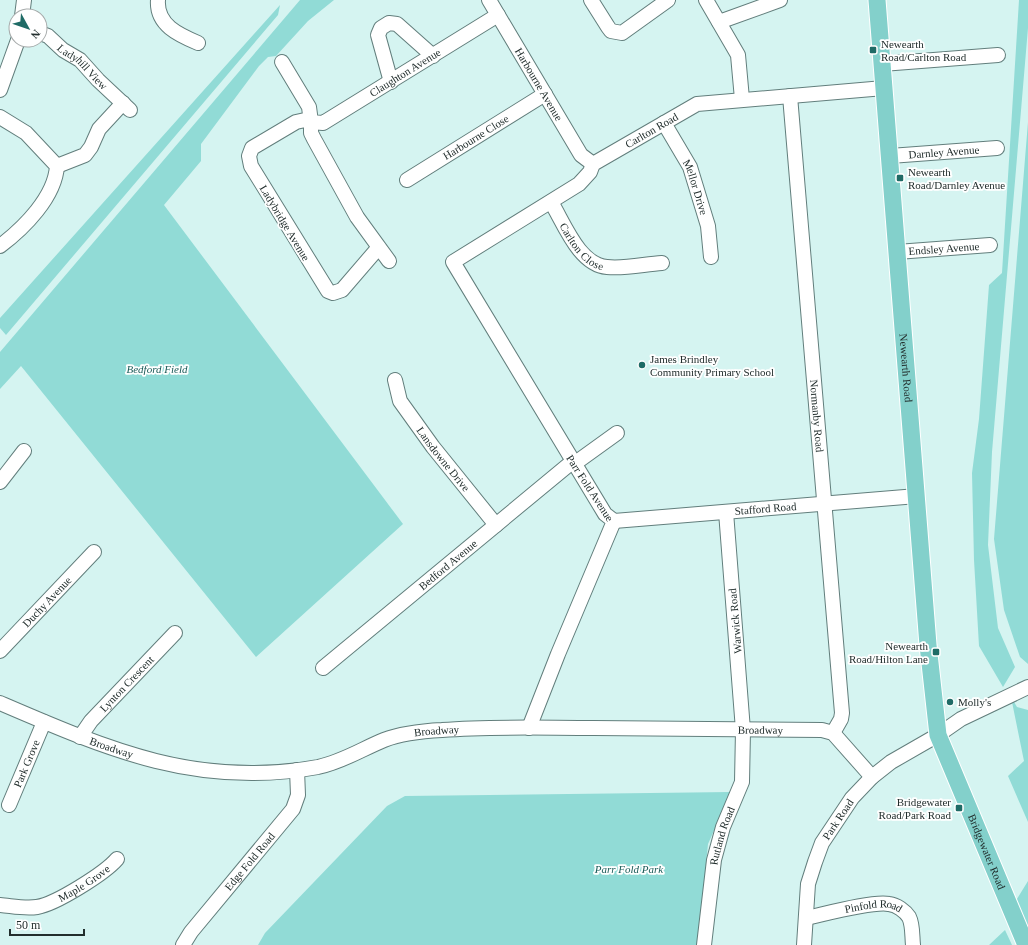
<svg xmlns="http://www.w3.org/2000/svg" width="1028" height="945" viewBox="0 0 1028 945" font-family="Georgia,serif">
<style>
.green{fill:#91dbd6}
.lines{fill:none;stroke-linecap:round;stroke-linejoin:round}
.minor-casing{stroke:#627e7c;stroke-width:16}
.major-casing{stroke:#fff;stroke-width:19}
.minor{stroke:#fff;stroke-width:14}
.major{stroke:#83d0cb;stroke-width:17}
.poi-dot{fill:#1f6b66;stroke:#fff;stroke-width:1.5}
.labels{text-anchor:middle;stroke-width:3.5;stroke-linejoin:round;paint-order:stroke}
.poi-label{font-size:11px;fill:#222e2d;stroke:#fff;text-anchor:start}
.street-label{font-size:11px;fill:#222e2d;stroke:#fff}
.park-label{font-size:11px;font-style:italic;fill:#195a57;stroke:#fff}
</style>
<rect width="100%" height="100%" fill="#d5f4f1"/>
<!-- green -->
<path class="green" d="M300,0H334L308,21L276,56L268,57L259,66L201,144V161L164,205L403,524L256,657L21,366L0,389V352Z
M1019,0H1028V28L992,452L988,545L998,628L1015,667L1003,687L979,646L974,560L972,473L979,419L989,285L1002,273Z
M280,5L278,15L6,335L0,328V318Z
M1028,122V664L1020,657L1004,610L994,539Z
M1012,702H1014L1017,707L1028,710V822L1008,776L1024,761Z
M731,792L708,844L698,945H258L265,933L387,806L405,796Z
M1028,881V930L1015,902Z
M1005,930L1012,945H989Z"/>
<g class="lines">
<defs>
<g id="minor">
<path d="M158,0C156,25 179,35 198,43"/>
<path id="s1" d="M489,0L581,155L593,164"/>
<path d="M591,0L608,27L611,31L622,33L668,0"/>
<path d="M706,0L738,55L742,99"/>
<path d="M22,16L24,0"/>
<path d="M719,22L780,0"/>
<path id="s2" d="M40,33L48,36L63,50L80,60L98,80L130,110"/>
<path id="s3" d="M282,62L309,107L311,122L323,123L498,15"/>
<path d="M882,64L998,55"/>
<path d="M391,82L378,35L381,28L389,23L397,24L433,56"/>
<path d="M0,90L18,40"/>
<path id="s4" d="M790,96L842,713L841,719L833,733"/>
<path d="M0,117L26,133L57,166C55,197 24,228 0,246"/>
<path id="s5" d="M664,123L690,167L708,226L711,257"/>
<path id="s6" d="M890,156L997,148"/>
<path d="M57,166L85,155L91,147L99,129L123,103"/>
<path id="s7" d="M407,180L545,94"/>
<path id="s8" d="M551,202C564,223 579,265 607,267C625,269 645,264 662,263"/>
<path d="M379,247L342,290L333,293L328,291L251,166L249,156L252,148L296,122L305,120L311,122V133L314,139L357,217L389,261"/>
<path id="s9" d="M897,252L990,245"/>
<path id="s10" d="M395,380L400,401L433,447L496,525"/>
<path d="M574,464L617,433"/>
<path d="M0,482L24,451"/>
<path id="s11" d="M614,521L917,496"/>
<path id="s12" d="M0,651L94,552"/>
<path id="s13" d="M323,668L572,462"/>
<path id="s14" d="M0,703C107,749 198,789 318,767C342,762 362,749 384,740C402,733 423,731 442,730C492,726 544,728 594,728C670,729 746,730 822,730L833,733L872,777"/>
<path id="s15" d="M529,728L558,654L614,521L605,514L453,262L579,184L590,172L593,164L697,104L884,88"/>
<path id="s16" d="M80,737L91,721L175,633"/>
<path id="s17" d="M9,805L44,722"/>
<path id="s18" d="M0,905C12,906 25,909 37,907C56,904 105,873 117,859"/>
<path id="s19" d="M806,918C825,914 872,901 889,904C897,905 905,911 909,917C913,925 912,936 913,945"/>
<path id="s20" d="M183,945L191,932L293,809L298,795L297,770"/>
<path id="s21" d="M704,945L714,860L723,827L742,782L743,730L726,512"/>
<path id="s22" d="M804,945L808,884L815,862L822,843L852,798L872,777L891,762L938,735L961,719L1028,687"/>
</g>
<g id="major">
<path id="s23" d="M877,0L928,645L938,735L1026,945"/>
</g>
</defs>
<!-- minor casing -->
<use href="#minor" class="minor-casing"/>
<!-- major casing -->
<use href="#major" class="major-casing"/>
<!-- minor -->
<use href="#minor" class="minor"/>
<!-- major -->
<use href="#major" class="major"/>
</g>
<!-- markers -->
<g class="poi-dot">
<rect x="869" y="46" width="8" height="8" rx="2"/>
<rect x="896" y="174" width="8" height="8" rx="2"/>
<circle cx="642" cy="365" r="4"/>
<rect x="932" y="648" width="8" height="8" rx="2"/>
<circle cx="950" cy="702" r="4"/>
<rect x="955" y="804" width="8" height="8" rx="2"/>
</g>
<g class="labels">
<!-- poi labels -->
<g class="poi-label">
<text x="881" y="48">Newearth<tspan x="881" dy="13">Road/Carlton Road</tspan></text>
<text x="908" y="176">Newearth<tspan x="908" dy="13">Road/Darnley Avenue</tspan></text>
<text x="650" y="363">James Brindley<tspan x="650" dy="13">Community Primary School</tspan></text>
<text x="928" y="650" text-anchor="end">Newearth<tspan x="928" dy="13">Road/Hilton Lane</tspan></text>
<text x="958" y="706">Molly's</text>
<text x="951" y="806" text-anchor="end">Bridgewater<tspan x="951" dy="13">Road/Park Road</tspan></text>
</g>
<!-- street labels -->
<g class="street-label">
<text dy="4" stroke="none"><textPath href="#s2" startOffset="55">Ladyhill View</textPath></text>
<text dy="4" stroke="none"><textPath href="#s3" startOffset="176">Claughton Avenue</textPath></text>
<text dy="4" stroke="none"><textPath href="#s1" startOffset="98">Harbourne Avenue</textPath></text>
<text dy="4" stroke="none"><textPath href="#s15" startOffset="770">Carlton Road</textPath></text>
<text dy="4" stroke="none"><textPath href="#s7" startOffset="81">Harbourne Close</textPath></text>
<text dy="4" stroke="none"><textPath href="#s6" startOffset="54">Darnley Avenue</textPath></text>
<text dy="4" stroke="none"><textPath href="#s5" startOffset="72">Mellor Drive</textPath></text>
<text transform="translate(285 223) rotate(59)" y="4">Ladybridge Avenue</text>
<text dy="4" stroke="none"><textPath href="#s8" startOffset="55">Carlton Close</textPath></text>
<text dy="4" stroke="none"><textPath href="#s9" startOffset="47">Endsley Avenue</textPath></text>
<text dy="4" stroke="none"><textPath href="#s23" startOffset="369">Newearth Road</textPath></text>
<text dy="4" stroke="none"><textPath href="#s4" startOffset="321">Normanby Road</textPath></text>
<text dy="4" stroke="none"><textPath href="#s10" startOffset="94">Lansdowne Drive</textPath></text>
<text transform="translate(590 488) rotate(57)" y="4">Parr Fold Avenue</text>
<text dy="4" stroke="none"><textPath href="#s11" startOffset="152">Stafford Road</textPath></text>
<text dy="4" stroke="none"><textPath href="#s13" startOffset="162">Bedford Avenue</textPath></text>
<text dy="4" stroke="none"><textPath href="#s12" startOffset="68">Duchy Avenue</textPath></text>
<text transform="translate(735 621) rotate(-95)" y="4">Warwick Road</text>
<text dy="4" stroke="none"><textPath href="#s16" startOffset="71">Lynton Crescent</textPath></text>
<text dy="4" stroke="none"><textPath href="#s14" startOffset="779">Broadway</textPath></text>
<text dy="4" stroke="none"><textPath href="#s14" startOffset="455">Broadway</textPath></text>
<text dy="4" stroke="none"><textPath href="#s14" startOffset="120">Broadway</textPath></text>
<text dy="4" stroke="none"><textPath href="#s17" startOffset="45">Park Grove</textPath></text>
<text dy="4" stroke="none"><textPath href="#s22" startOffset="133">Park Road</textPath></text>
<text dy="4" stroke="none"><textPath href="#s21" startOffset="111">Rutland Road</textPath></text>
<text dy="4" stroke="none"><textPath href="#s23" startOffset="864">Bridgewater Road</textPath></text>
<text dy="4" stroke="none"><textPath href="#s20" startOffset="107">Edge Fold Road</textPath></text>
<text dy="4" stroke="none"><textPath href="#s18" startOffset="90">Maple Grove</textPath></text>
<text dy="4" stroke="none"><textPath href="#s19" startOffset="69">Pinfold Road</textPath></text>
</g>
<!-- park labels -->
<g class="park-label">
<text x="157" y="373">Bedford Field</text>
<text x="629" y="873">Parr Fold Park</text>
</g>
</g>
<!-- north arrow -->
<g transform="translate(28 28) rotate(130)"><circle r="19" fill="#ffffff" stroke="#a7abab"/>
<path d="M0-3L7 15L0 10L-7 15Z" fill="#1f6b66"/>
<text y="-6" font-size="11" font-weight="bold" text-anchor="middle" fill="#222e2d">N</text>
</g>
<!-- scale -->
<path d="M10 929v6h74v-6" fill="none" stroke="#222e2d" stroke-width="2"/>
<text x="16" y="929" font-size="12" fill="#222e2d" stroke="#ffffff" stroke-width="3" paint-order="stroke">50 m</text>
</svg>
